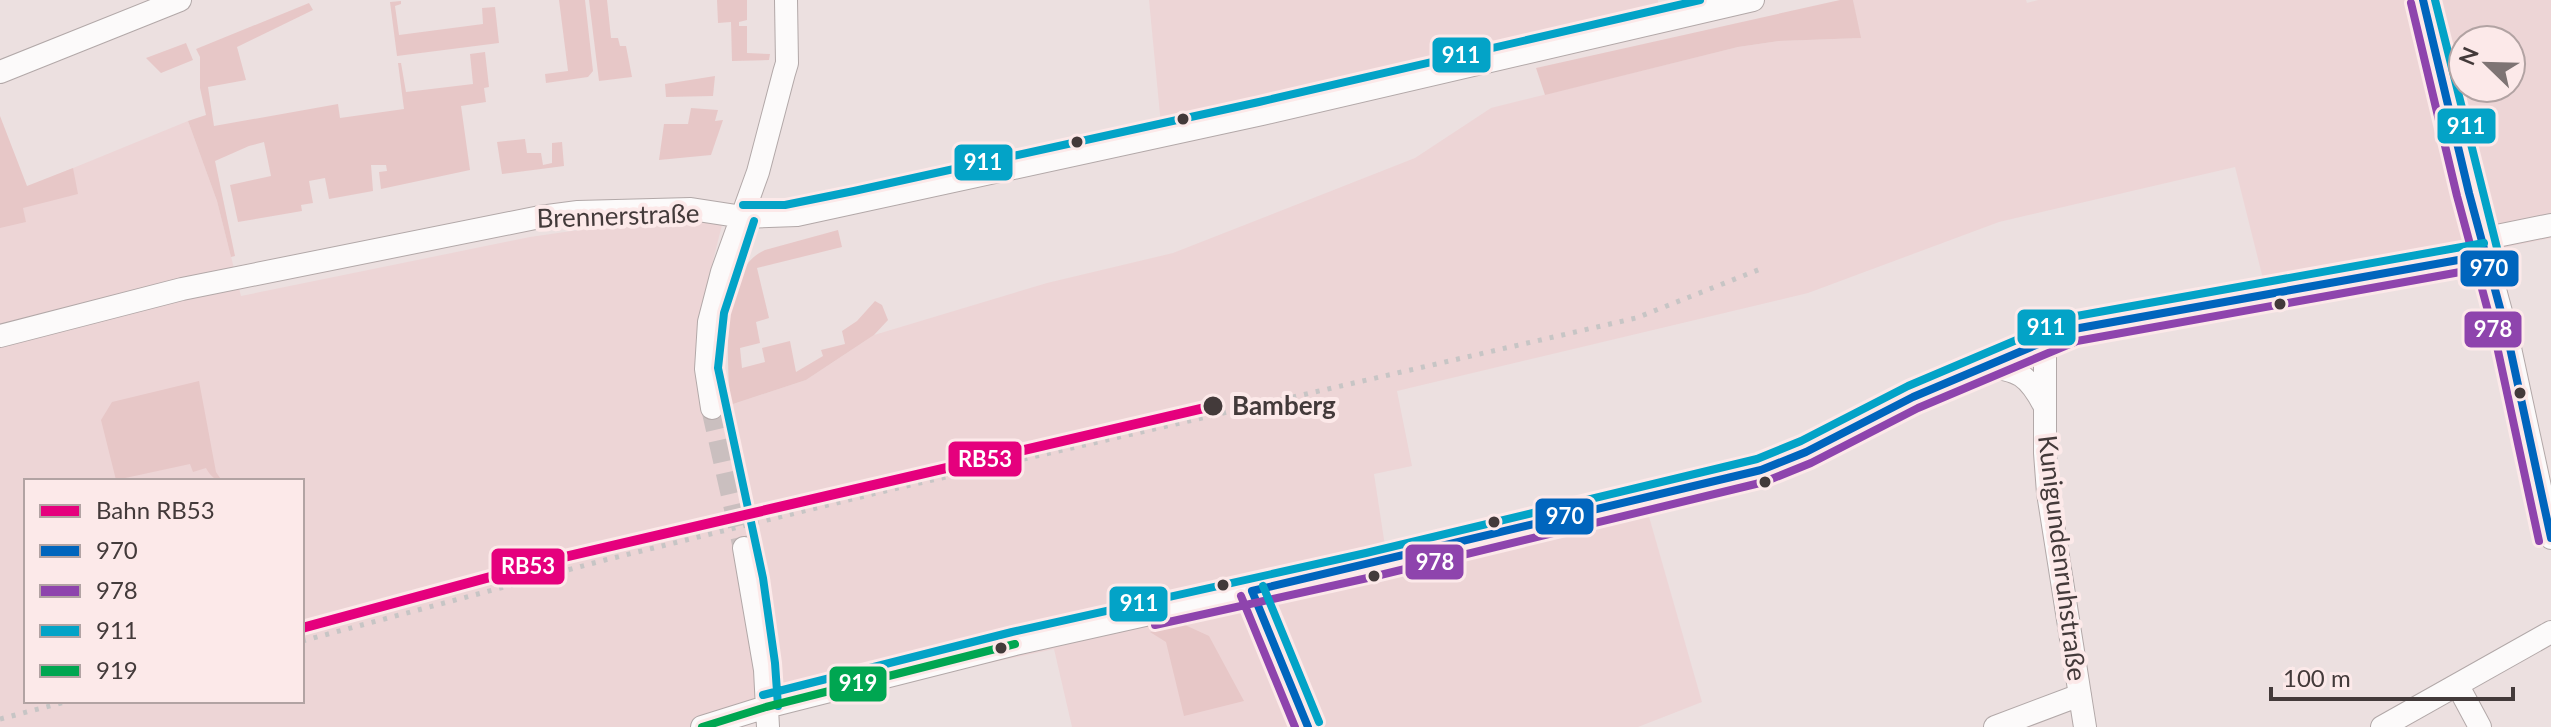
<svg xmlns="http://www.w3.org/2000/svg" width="2551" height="727" viewBox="0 0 2551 727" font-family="Lato,sans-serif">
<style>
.built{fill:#edd5d6;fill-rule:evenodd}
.green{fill:#e7c7c7}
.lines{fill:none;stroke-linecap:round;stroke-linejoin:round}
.minor-tunnel{stroke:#cabfbf;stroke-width:22;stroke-dasharray:22 11;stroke-linecap:butt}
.minor-casing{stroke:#b2a8a8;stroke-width:24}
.minor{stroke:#fcfafa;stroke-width:22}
.rail{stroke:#c7c5c5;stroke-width:5;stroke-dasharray:4 8;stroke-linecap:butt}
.bus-1-casing{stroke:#fce9e9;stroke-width:14}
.bus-2-casing{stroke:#fce9e9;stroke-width:14}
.bus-3-casing{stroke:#fce9e9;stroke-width:14}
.bus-4-casing{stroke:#fce9e9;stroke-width:14}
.bus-1{stroke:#0065bd;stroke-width:8}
.bus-2{stroke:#8e44ad;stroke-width:8}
.bus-3{stroke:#03a3c7;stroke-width:8}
.bus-4{stroke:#00a651;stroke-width:8}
.rail-1-casing{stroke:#fce9e9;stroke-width:16}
.rail-1{stroke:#e5007d;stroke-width:10}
.bus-dot{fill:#433a3a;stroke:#fce9e9;stroke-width:3}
.labels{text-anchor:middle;stroke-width:8;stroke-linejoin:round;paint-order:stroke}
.street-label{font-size:26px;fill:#433a3a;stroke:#fce9e9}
.stop-label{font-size:26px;font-weight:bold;fill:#433a3a;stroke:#fce9e9;text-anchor:start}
.line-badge{stroke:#fce9e9;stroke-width:3}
.badge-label{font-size:22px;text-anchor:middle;font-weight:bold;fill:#fff}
</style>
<rect width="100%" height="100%" fill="#ece0e0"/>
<!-- built -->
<path class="built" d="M1149,0H1658V9L1161,125Z
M1853,0H2026L2027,3L2038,0H2551V238L2482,252L2263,279L2235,167L1999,222L1808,293L1397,391L1412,466L1374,474L1385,546L1646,506L1702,702L1638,727H1072L1054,649L765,711L711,727H0V198L188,121L217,201L241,296L530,237L676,216L724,217L709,277L700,328L706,413L806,380L874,335L1047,283L1173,253L1415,158L1491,108L1738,47L1779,41L1860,38ZM2463,40H2511V88H2463ZM26,481H302V701H26Z"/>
<!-- green -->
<path class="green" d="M559,0H585L593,71L588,77L546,83L545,74L568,71Z
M589,0H607L611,38H618L620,46H626L632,77L599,81Z
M717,0H747V20L739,22V26H747V53L770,54L769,60L732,61L731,22L718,23Z
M1840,0H1853L1861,38L1779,41L1738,47L1545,95L1536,68Z
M401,1V4L395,6L399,35L483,24L482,8L495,7L499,43L397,56L390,2Z
M309,3L313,10L237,47L246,80L208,87L214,126L338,104L340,118L404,109L398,63H401L406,92L473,84L470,54L485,52L489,87L484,88L486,102L461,106L470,170L381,189L379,172L387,171L386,165H371L373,191L329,199L325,178L309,181L313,203L301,205L302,211L238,222L230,185L271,176L264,142L249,146L215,161L235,256L231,257L217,201L188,121L206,115L200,88V57L196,49Z
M186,43L193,60L161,73L146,58Z
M715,76L713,96L666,97L665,84Z
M691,108L718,110L715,121L723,120L711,155L659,160L664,124H688Z
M0,116L27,186L73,168L78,194L23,208L26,222L0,228Z
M525,139L527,153H541L543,165L552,163V143L562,142L564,166L502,174L497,142Z
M838,230L842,247L757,268L769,318L756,322L760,343L740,348L742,368L765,362L762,348L790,341L796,372L823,356L821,350L845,344L842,331L857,321L875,301L882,305L888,320L874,335L806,380L730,405C728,364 719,269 765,250Z
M199,381L216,472L222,481C215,481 209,474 206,468L193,472L190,464L116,480L101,420L112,402Z
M1185,625L1209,636L1244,701L1184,716L1166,642L1150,632Z"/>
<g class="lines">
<!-- minor-tunnel -->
<path class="minor-tunnel" d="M712,408L744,548"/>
<defs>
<path id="minor" d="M2423,0L2469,193L2507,334L2551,538
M0,72L180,0
M2482,239L2551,225
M0,336L182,289L540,217L578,212L691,209L743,217L797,215L1262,114L1753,0
M2045,340V453L2048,493L2085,727
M1985,366C2019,370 2028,375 2044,405
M712,408L706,369L709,322L722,272L758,172L784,73L787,63L786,0
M744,548L765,670L768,727
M1252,591L1308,727
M2458,686L2480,727
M702,727L766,707L1015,644L1369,565L1761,470L1806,452L1913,397L2074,329L2486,255
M1995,727L2080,695
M2382,727L2551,632"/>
</defs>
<!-- minor casing -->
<use href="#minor" class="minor-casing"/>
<!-- minor -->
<use href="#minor" class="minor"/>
<!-- rail -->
<path class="rail" d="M302,641L605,560L885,491L1636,318L1763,268
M0,719L69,701"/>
<defs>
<path id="bus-1" d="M2423,0L2469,193L2507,334L2551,538
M1252,591L1761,470L1806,452L1913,397L2074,329L2486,255
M1252,591L1308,727"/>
<path id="bus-2" d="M2411,3L2457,196L2495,337L2539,541
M1241,596L1295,727
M1155,625L1372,577L1764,482L1811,463L1918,408L2077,341L2488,267"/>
<path id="bus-3" d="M2435,0L2498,252
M743,205H785L854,191L1259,102L1700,0
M754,221L724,313L718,368L763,578L775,663L778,706
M1263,586L1319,722
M763,695L1012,632L1366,553L1757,459L1801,441L1908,386L2071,317L2484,243"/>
<path id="bus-4" d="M702,727L766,707L1015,644"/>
</defs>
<!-- bus-1 casing -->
<use href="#bus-1" class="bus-1-casing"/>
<!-- bus-2 casing -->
<use href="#bus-2" class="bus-2-casing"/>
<!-- bus-3 casing -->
<use href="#bus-3" class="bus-3-casing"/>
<!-- bus-4 casing -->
<use href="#bus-4" class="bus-4-casing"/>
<!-- bus-1 -->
<use href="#bus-1" class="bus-1"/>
<!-- bus-2 -->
<use href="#bus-2" class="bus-2"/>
<!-- bus-3 -->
<use href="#bus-3" class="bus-3"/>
<!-- bus-4 -->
<use href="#bus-4" class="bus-4"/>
<defs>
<path id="rail-1" d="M302,628L560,558L1213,406"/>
</defs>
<!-- rail-1 casing -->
<use href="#rail-1" class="rail-1-casing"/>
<!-- rail-1 -->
<use href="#rail-1" class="rail-1"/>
</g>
<!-- markers -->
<g class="bus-dot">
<circle cx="1183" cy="119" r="7"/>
<circle cx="1077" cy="142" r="7"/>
<circle cx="2280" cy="304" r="7"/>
<circle cx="2520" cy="393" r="7"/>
<circle cx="1213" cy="406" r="11"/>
<circle cx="1765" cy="482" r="7"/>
<circle cx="1494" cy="522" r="7"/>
<circle cx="1374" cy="576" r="7"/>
<circle cx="1223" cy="585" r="7"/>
<circle cx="1001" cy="648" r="7"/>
</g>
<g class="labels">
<!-- street labels -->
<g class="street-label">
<text transform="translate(618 216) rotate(-2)" y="9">Brennerstraße</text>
<text transform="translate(2062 558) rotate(83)" y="9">Kunigundenruhstraße</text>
</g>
<!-- stop labels -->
<g class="stop-label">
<text x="1232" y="415">Bamberg</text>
</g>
</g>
<g class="line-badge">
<rect x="1431" y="36" width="61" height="38" rx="8" fill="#03a3c7"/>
<rect x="2436" y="107" width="61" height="38" rx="8" fill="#03a3c7"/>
<rect x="953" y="143" width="61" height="39" rx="8" fill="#03a3c7"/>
<rect x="2459" y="249" width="61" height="39" rx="8" fill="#0065bd"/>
<rect x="2016" y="308" width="61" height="39" rx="8" fill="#03a3c7"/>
<rect x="2463" y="310" width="60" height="39" rx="8" fill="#8e44ad"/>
<rect x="947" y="440" width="76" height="38" rx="8" fill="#e5007d"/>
<rect x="1534" y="497" width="61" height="39" rx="8" fill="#0065bd"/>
<rect x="1404" y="543" width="61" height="38" rx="8" fill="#8e44ad"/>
<rect x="490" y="547" width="76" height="39" rx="8" fill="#e5007d"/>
<rect x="1108" y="585" width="61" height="38" rx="8" fill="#03a3c7"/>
<rect x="828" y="665" width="60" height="38" rx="8" fill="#00a651"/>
</g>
<g class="badge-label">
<text x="1461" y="63">911</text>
<text x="2466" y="134">911</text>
<text x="983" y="170">911</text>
<text x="2489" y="276">970</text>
<text x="2046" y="335">911</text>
<text x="2493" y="337">978</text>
<text x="985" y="467">RB53</text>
<text x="1565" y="524">970</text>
<text x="1435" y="570">978</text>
<text x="528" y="574">RB53</text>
<text x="1139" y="611">911</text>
<text x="858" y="691">919</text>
</g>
<!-- legend -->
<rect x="24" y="479" width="280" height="224" fill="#fce9e9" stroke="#b2a3a3" stroke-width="2"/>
<rect x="40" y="505" width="40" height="12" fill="#e5007d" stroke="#b2a3a3" stroke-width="2"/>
<text x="96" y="519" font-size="24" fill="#433a3a">Bahn RB53</text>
<rect x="40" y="545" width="40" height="12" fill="#0065bd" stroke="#b2a3a3" stroke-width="2"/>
<text x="96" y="559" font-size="24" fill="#433a3a">970</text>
<rect x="40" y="585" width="40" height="12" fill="#8e44ad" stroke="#b2a3a3" stroke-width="2"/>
<text x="96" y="599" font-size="24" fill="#433a3a">978</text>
<rect x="40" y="625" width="40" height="12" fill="#03a3c7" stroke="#b2a3a3" stroke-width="2"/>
<text x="96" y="639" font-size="24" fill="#433a3a">911</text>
<rect x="40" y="665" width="40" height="12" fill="#00a651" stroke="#b2a3a3" stroke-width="2"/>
<text x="96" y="679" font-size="24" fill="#433a3a">919</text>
<!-- north arrow -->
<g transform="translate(2487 64) rotate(293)"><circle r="38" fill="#fce9e9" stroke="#b2a3a3" stroke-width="2"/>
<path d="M0-6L14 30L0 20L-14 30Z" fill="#7e7474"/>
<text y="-12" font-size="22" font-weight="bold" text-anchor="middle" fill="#433a3a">N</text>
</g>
<!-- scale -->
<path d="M2271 687v12h242v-12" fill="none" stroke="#433a3a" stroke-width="4"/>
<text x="2283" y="687" font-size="24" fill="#433a3a" stroke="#fce9e9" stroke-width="6" paint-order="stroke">100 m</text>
</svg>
